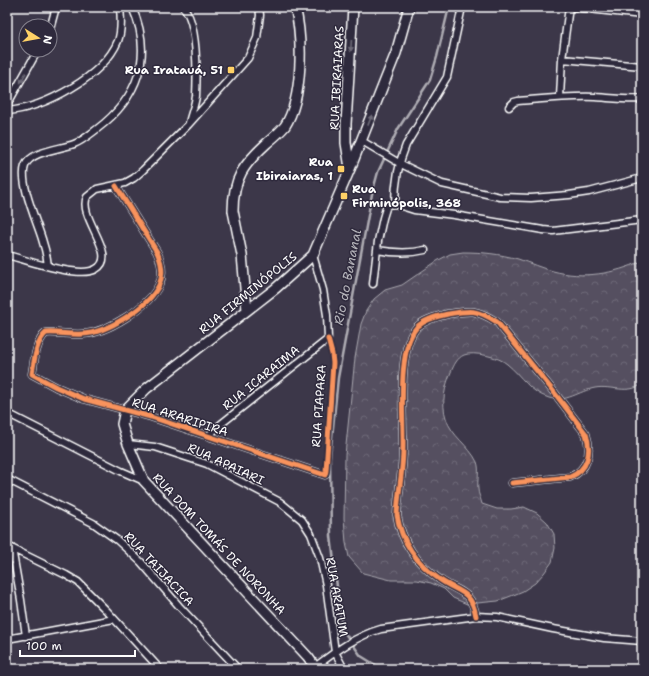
<svg xmlns="http://www.w3.org/2000/svg" width="649" height="676" viewBox="0 0 649 676" font-family="'Shantell Sans',sans-serif">
<style>
.forest{fill:url(#forest-crowns);stroke:#aaa8b0}
.lines{fill:none;stroke-linecap:round;stroke-linejoin:round}
.stream{stroke:#afadb4;stroke-width:2.5}
.street-casing{stroke:#fff;stroke-width:9}
.secondary-casing{stroke:#fff;stroke-width:12}
.street{stroke:#2f2a3d;stroke-width:6}
.secondary{stroke:#2f2a3d;stroke-width:9}
.cycleway-casing{stroke:#2f2a3d;stroke-width:8}
.cycleway{stroke:#f8935d;stroke-width:5}
.oneway{fill:#6d6a77}
.poi-dot{fill:#ffd166;stroke:#2f2a3d;stroke-width:1.5}
.labels{text-anchor:middle;stroke-width:3;stroke-linejoin:round;paint-order:stroke}
.poi-label{font-size:12px;font-weight:bold;fill:#fff;stroke:#2f2a3d;text-anchor:end}
.street-label{font-size:12px;fill:#fff;stroke:#2f2a3d}
.water-label{font-size:13px;font-style:italic;fill:#b5b4ba;stroke:#2f2a3d}
</style>
<defs>
<pattern id="forest-crowns" width="20" height="18" patternUnits="userSpaceOnUse"><rect width="20" height="18" fill="#555060"/><path d="M2 6a3 3 0 1 1 6 0M12 15a3 3 0 1 1 6 0" fill="none" stroke="#6e6a78"/></pattern>
</defs>
<rect width="100%" height="100%" fill="#3c3749"/>
<filter id="ink" filterUnits="userSpaceOnUse"><feTurbulence type="fractalNoise" baseFrequency=".025" numOctaves="2"/><feDisplacementMap in="SourceGraphic" scale="8" xChannelSelector="R" yChannelSelector="G"/><feConvolveMatrix kernelMatrix="1 2 1 2 8 2 1 2 1" color-interpolation-filters="sRGB"/></filter>
<g filter="url(#ink)">
<!-- forest -->
<path class="forest" d="M463,252C482,252 500,254 518,259C530,263 541,268 553,271C583,279 614,274 642,261V384C628,395 611,385 595,388C579,391 566,403 549,398C529,392 522,376 507,364C500,357 473,351 464,355C457,358 454,365 451,372C445,386 441,403 446,418C451,436 469,445 477,462C480,469 477,481 478,489C478,494 481,499 482,504L497,509H511L524,507L537,513L547,522L554,534L555,548L552,562L544,573L535,583L523,591L511,596L498,601L467,604L453,598L444,589L431,583L417,580H391L363,573L349,557L346,543L344,518L345,455L355,358L361,324L366,311L374,299L385,290L402,285L437,261L450,254Z"/>
<g class="lines">
<!-- stream -->
<path class="stream" d="M382,669L361,656L342,629L331,536L330,458L338,378L372,194L378,172L398,129L430,80L437,57L449,7"/>
<defs>
<path id="street" d="M183,7C198,21 197,76 196,96C195,105 191,114 189,123
M571,7L642,15
M50,29L56,7
M562,59L642,66
M560,97L562,59L569,7
M7,105L38,50
M509,107L514,102L518,101C543,99 569,96 595,97C611,98 626,100 642,99
M7,111C44,108 103,77 118,41C122,30 121,18 120,7
M362,141L399,163L442,184L500,197L531,198L569,195L589,192L642,178
M116,186L157,252C162,263 164,274 159,285C149,307 106,333 83,334C70,335 58,332 46,333C36,341 34,362 32,374L56,387L84,399L151,417L325,475
M395,204L414,210L454,215L543,230L553,231L642,220
M395,204C395,184 398,164 406,145L447,77L462,7
M377,250C394,253 409,254 425,250
M7,255C27,260 79,279 96,269C120,256 77,217 87,197L97,189L125,183L134,178L143,170L188,125L248,58L257,38L260,15L259,7
M48,266C47,256 45,248 42,239C37,222 19,183 25,166C30,151 61,149 74,144C82,141 89,135 97,129C138,98 154,56 132,7
M373,284L378,241L383,218L387,205L395,204
M7,413L121,471L144,481
M208,436L221,424L328,339L327,315L323,290L313,255
M128,444L155,447L207,464L280,502L302,520L311,534L320,558L326,585L335,652L344,669
M7,479L93,523L117,540L141,562L179,606L238,669
M7,546L66,575L78,582L107,611L160,669
M12,548L21,600L26,636
M476,616C471,589 458,593 439,579C417,564 401,541 397,515C398,493 403,471 403,449C404,418 396,350 417,327C425,319 438,316 448,314C471,310 476,309 497,322L550,387L586,434C592,452 588,470 570,477L512,483
M7,639L114,619
M315,667C336,651 356,636 381,629L476,616L497,617L553,629L604,638L642,641"/>
<path id="secondary" d="M350,168L346,143V124L353,7
M247,310L242,255L233,211C233,178 244,164 267,143C273,138 280,132 285,126C303,98 303,39 295,7
M313,669L315,667L308,657L144,481L128,444L122,424L125,410L146,389L276,288L313,255L350,169L384,83L396,53L409,7"/>
</defs>
<!-- street casing -->
<use href="#street" class="street-casing"/>
<!-- secondary casing -->
<use href="#secondary" class="secondary-casing"/>
<!-- street -->
<use href="#street" class="street"/>
<!-- secondary -->
<use href="#secondary" class="secondary"/>
<defs>
<path id="cycleway" d="M116,186L157,252C162,263 164,274 159,285C149,307 106,333 83,334C70,335 58,332 46,333C36,341 34,362 32,374L56,387L84,399L151,417L325,475L326,471L333,363L332,354L328,339
M476,616C471,589 458,593 439,579C417,564 401,541 397,515C398,493 403,471 403,449C404,418 396,350 417,327C425,319 438,316 448,314C471,310 476,309 497,322L550,387L586,434C592,452 588,470 570,477L512,483"/>
</defs>
<!-- cycleway casing -->
<use href="#cycleway" class="cycleway-casing"/>
<!-- cycleway -->
<use href="#cycleway" class="cycleway"/>
</g>
<!-- one-way arrows -->
<defs><path id="oneway-solid" d="M-6-.8H1V-3.2L6.5 0L1 3.2V.8H-6Z"/></defs>
<g class="oneway">
<use href="#oneway-solid" transform="translate(351 46) rotate(94)"/>
<use href="#oneway-solid" transform="translate(23 78) rotate(119)"/>
<use href="#oneway-solid" transform="translate(370 120) rotate(-69)"/>
</g>
</g>
<!-- markers -->
<g class="poi-dot">
<rect x="227" y="66" width="8" height="8" rx="2"/>
<rect x="337" y="165" width="8" height="8" rx="2"/>
<rect x="340" y="192" width="8" height="8" rx="2"/>
</g>
<g class="labels">
<!-- poi labels -->
<g class="poi-label">
<text x="223" y="74">Rua Iratauá, 51</text>
<text x="333" y="166">Rua<tspan x="333" dy="14">Ibiraiaras, 1</tspan></text>
<text x="352" y="193" text-anchor="start">Rua<tspan x="352" dy="14">Firminópolis, 368</tspan></text>
</g>
<!-- street labels -->
<g class="street-label">
<text transform="translate(337 78) rotate(-87)" y="4">RUA IBIRAIARAS</text>
<text transform="translate(248 293) rotate(-39)" y="4">RUA FIRMINÓPOLIS</text>
<text transform="translate(261 378) rotate(-39)" y="4">RUA ICARAIMA</text>
<text transform="translate(319 406) rotate(-86)" y="4">RUA PIAPARA</text>
<text transform="translate(180 417) rotate(18)" y="4">RUA ARARIPIRA</text>
<text transform="translate(226 464) rotate(25)" y="4">RUA APAIARI</text>
<text transform="translate(219 544) rotate(47)" y="4">RUA DOM TOMÁS DE NORONHA</text>
<text transform="translate(159 569) rotate(47)" y="4">RUA TAIJACICA</text>
<text transform="translate(337 597) rotate(80)" y="4">RUA ARATUM</text>
</g>
<!-- water labels -->
<g class="water-label">
<text transform="translate(347 277) rotate(-79)" y="5">Rio do Bananal</text>
</g>
</g>
<!-- margin -->
<rect width="649" height="676" fill="none" stroke="#2f2a3d" stroke-width="24"/>
<rect x="12" y="12" width="625" height="652" fill="none" stroke="#fff" stroke-width="1.5" filter="url(#ink)"/>
<!-- north arrow -->
<g transform="translate(38 38) rotate(101)"><circle r="19" fill="#2f2a3d" stroke="#827f8b"/>
<path d="M0-3L7 15L0 10L-7 15Z" fill="#ffd166"/>
<text y="-6" font-size="11" font-weight="bold" text-anchor="middle" fill="#ffffff">N</text>
</g>
<!-- scale -->
<path d="M20 650v6h115v-6" fill="none" stroke="#ffffff" stroke-width="2"/>
<text x="26" y="650" font-size="12" fill="#ffffff" stroke="#2f2a3d" stroke-width="3" paint-order="stroke">100 m</text>
</svg>
